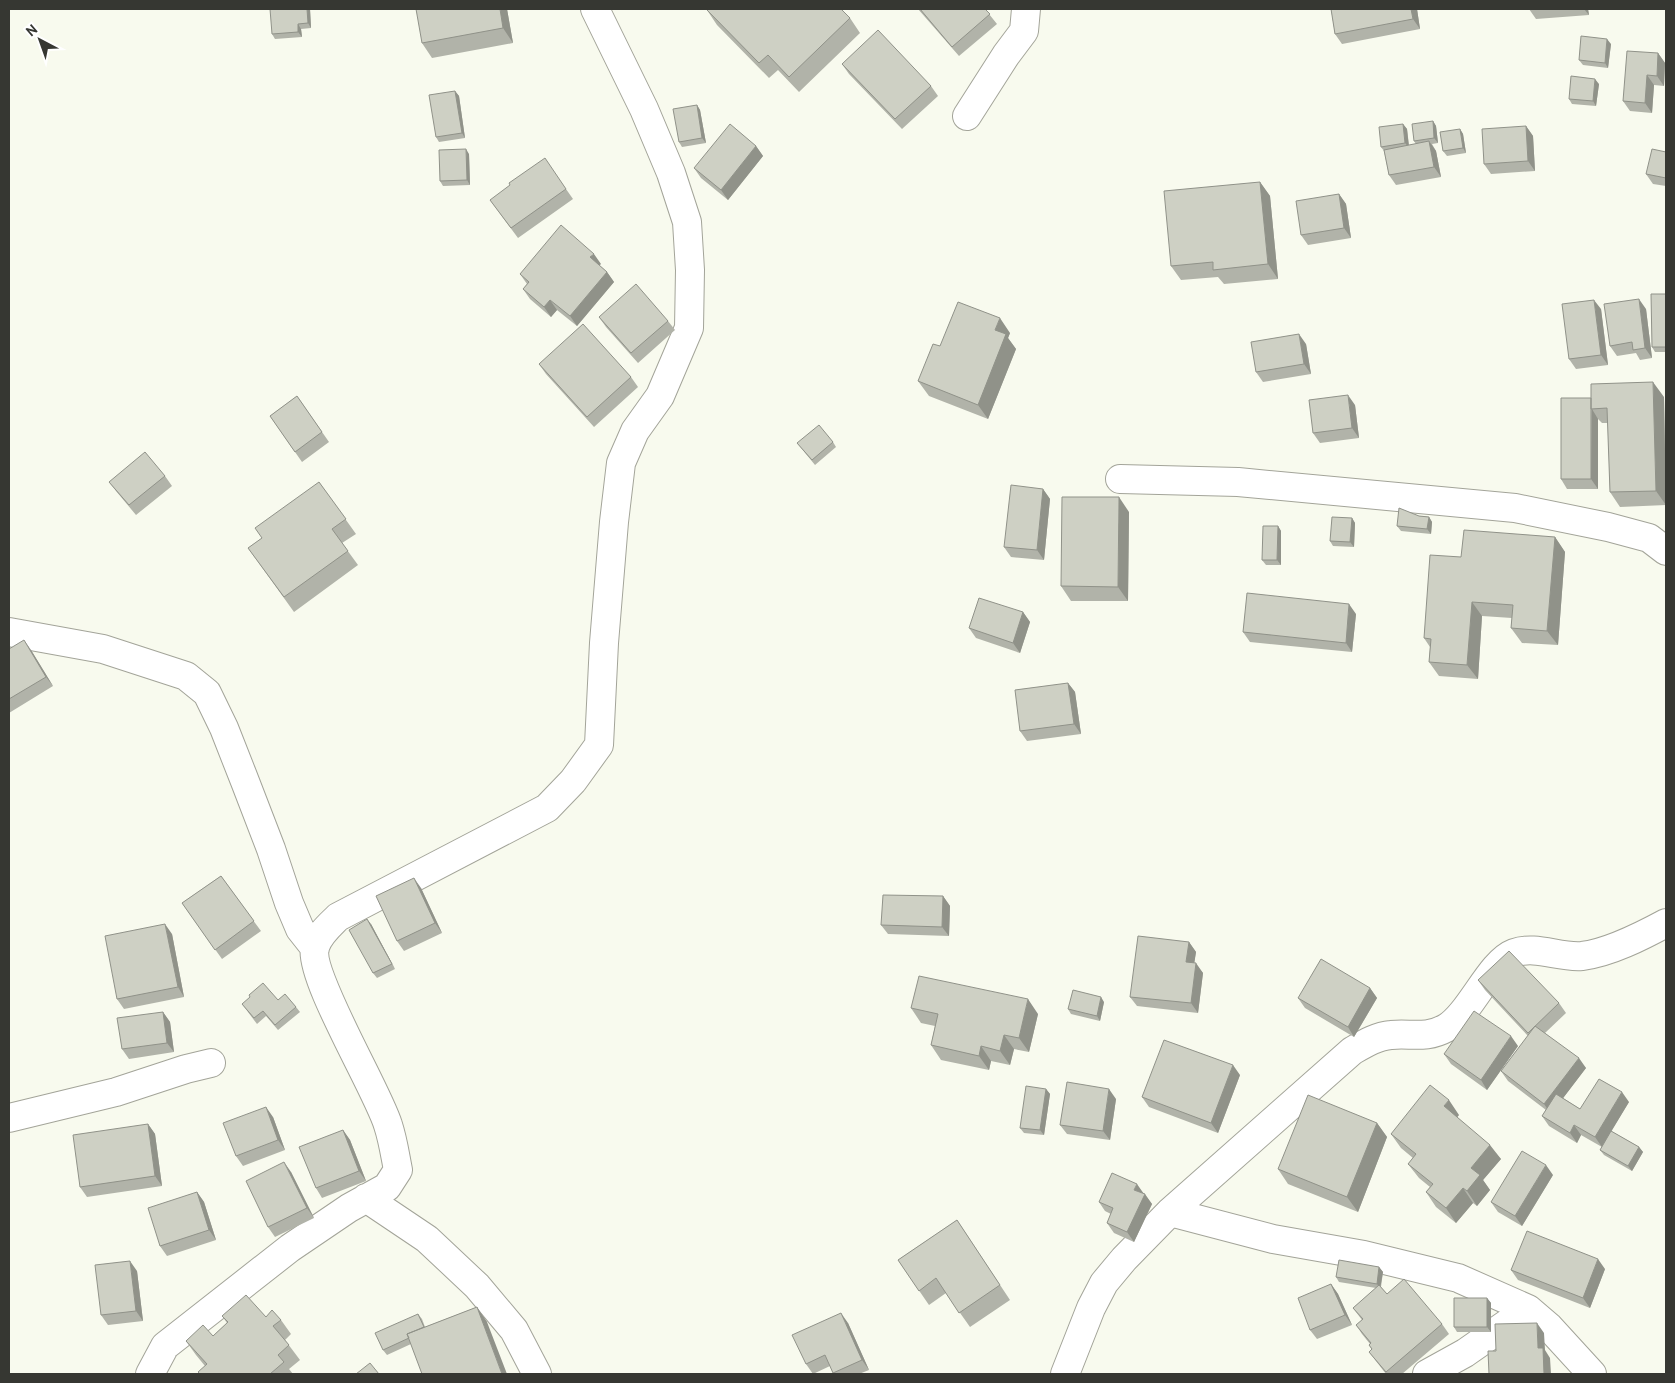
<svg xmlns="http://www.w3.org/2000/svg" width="1675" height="1383" viewBox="0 0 1675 1383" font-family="Overpass,sans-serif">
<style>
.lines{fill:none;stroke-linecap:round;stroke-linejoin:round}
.minor-casing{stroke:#a3a499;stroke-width:30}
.minor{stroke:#fff;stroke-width:28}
.wall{fill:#b1b3a9}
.shaded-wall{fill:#909289}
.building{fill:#ced0c4;stroke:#909289}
</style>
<rect width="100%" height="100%" fill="#f8faee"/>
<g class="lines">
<defs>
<path id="minor" d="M967,116L1006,55L1024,31L1026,9
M1120,479L1238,482L1515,508L1608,527L1649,538L1666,551
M9,632L103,649L186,676L207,693L224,728L246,784L271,849L289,903L300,929L315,948
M9,1118L116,1092L186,1069L211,1063
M366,1198L427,1239L477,1286L514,1330L537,1374
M1170,1212L1273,1239L1364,1255L1458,1278L1528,1309L1549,1327L1592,1374
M150,1374L165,1346L290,1248L349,1208L387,1187L398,1170C395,1155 393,1140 388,1125C378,1091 307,974 315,947C319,934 330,925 338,917L547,808L573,781L599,745L604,643L614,522L621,463L635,431L660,396L689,328L690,270L687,222L671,173L644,109L595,9
M1065,1374L1091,1308L1104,1283L1124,1259L1170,1212L1352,1051C1364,1044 1377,1036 1391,1035C1411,1033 1426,1039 1446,1028C1470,1014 1490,962 1514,953C1536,945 1559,958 1582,956C1609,953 1642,936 1666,923
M1427,1374L1465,1353L1528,1309"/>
</defs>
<!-- minor casing -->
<use href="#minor" class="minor-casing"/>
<!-- minor -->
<use href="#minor" class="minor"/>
</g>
<!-- wall -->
<path class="wall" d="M310,9L311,28L301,29L302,37L275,39L272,34Z
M507,9L513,43L432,58L422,43Z
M918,9H985L997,24L959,56Z
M1331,9H1417L1420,29L1342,44L1335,34Z
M1529,9H1588L1589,15L1536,19Z
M707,10L850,18L860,33L799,92L778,70L769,78L717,25Z
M1611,44L1608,68L1583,65L1579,60Z
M1658,53L1665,63L1664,86L1654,85L1652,113L1630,111L1623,101Z
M842,64L931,86L938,96L902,129L849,74Z
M1599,84L1596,106L1572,104L1569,99Z
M455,91L459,96L465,138L439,142L436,137Z
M697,105L700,110L706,143L682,147L679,142Z
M1433,121L1436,126L1438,143L1432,144L1436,151L1441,177L1396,185L1389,175L1384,151L1381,147L1403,124L1407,129L1409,145L1416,144L1414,141Z
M1526,126L1533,136L1535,171L1491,174L1484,164Z
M1460,129L1463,134L1466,153L1447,156L1443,151Z
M756,146L763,156L728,200L701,178L694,168Z
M1666,152V186L1653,184L1646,174Z
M469,154L470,185L443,186L440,181Z
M1260,182L1270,196L1278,279L1224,284L1218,277L1181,280L1171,266Z
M566,189L573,199L518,238L490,200Z
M1339,194L1346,204L1351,238L1308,245L1301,235Z
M601,264L599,265L607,272L614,282L577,326L557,310L551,317L530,299L523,289L527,284L520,274Z
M1666,294V352H1655L1652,347Z
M1601,309L1608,365L1576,369L1569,359Z
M1646,309L1652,358L1640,360L1636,353L1617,356L1610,346Z
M599,317L668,321L675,330L638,363L606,327Z
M1010,333L1008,338L1016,349L988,419L929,396L918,381L940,346Z
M1306,344L1311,374L1263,382L1256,372Z
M539,364L631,377L638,387L594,427L546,374Z
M297,396L329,442L302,462L270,416Z
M1664,397L1666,505L1620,507L1610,492L1608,423H1602L1598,419V489H1567L1561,479L1591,398Z
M1355,405L1359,438L1320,443L1313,433Z
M833,442L836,447L815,465L797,443Z
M165,476L172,486L136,515L116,491L109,482Z
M319,482L356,534L342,543L358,565L294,612L248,548L262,538Z
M1043,489L1050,499L1044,560L1011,557L1004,547Z
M1129,512L1128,601H1071L1061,586Z
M1419,516L1429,517L1432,522L1431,534L1401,531L1397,526Z
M1352,518L1355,523L1354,547L1333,546L1330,541Z
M1278,526L1281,531V565H1266L1262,560Z
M1555,537L1565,552L1558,645L1522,643L1511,628L1512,618L1482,616L1478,679L1439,676L1429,662L1430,647L1424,638L1461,557Z
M1023,612L1030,622L1020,653L976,638L969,628Z
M1356,614L1352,652L1250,642L1243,632Z
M9,649L31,650L53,686L9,713Z
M1068,683L1075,692L1081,734L1027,741L1020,731Z
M221,876L261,931L222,959L182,903Z
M421,888L442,933L404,951L397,941Z
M943,896L950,906L949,936L888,934L881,925Z
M371,924L395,969L377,978L373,973Z
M172,934L184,997L124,1009L117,999Z
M1189,942L1196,952L1194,963L1203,973L1198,1013L1137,1006L1130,997Z
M1478,980L1559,1003L1566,1013L1545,1033L1586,1068L1563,1098L1580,1109L1629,1102L1611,1131L1639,1147L1643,1152L1632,1171L1604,1155L1600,1150L1602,1147L1581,1135L1577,1143L1549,1126L1542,1116L1546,1110L1508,1081L1501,1071L1528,1036L1485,990Z
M1370,988L1377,998L1354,1037L1305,1008L1298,998Z
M278,1000L296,1007L300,1012L278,1030L266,1016L257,1024L242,1004Z
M1104,1002L1100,1021L1071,1014L1068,1009Z
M911,1008L1038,1014L1029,1052L1014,1049L1010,1065L991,1061L989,1070L941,1060L931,1045L935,1026L921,1023Z
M163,1012L170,1022L174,1052L129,1059L122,1049Z
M1518,1046L1487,1090L1451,1064L1444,1054Z
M1240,1075L1218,1133L1149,1107L1142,1097Z
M1046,1089L1050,1094L1044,1135L1024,1133L1020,1128Z
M1116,1099L1110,1140L1067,1134L1060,1125Z
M1459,1115L1457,1117L1501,1159L1483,1180L1490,1190L1477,1206L1473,1203L1456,1223L1436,1207L1426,1192L1430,1187L1419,1178L1408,1164L1413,1158L1401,1148L1391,1134Z
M273,1117L285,1150L243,1166L236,1156Z
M1377,1123L1387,1137L1358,1212L1288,1184L1278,1169Z
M148,1124L155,1134L162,1186L87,1197L80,1187Z
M343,1130L350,1140L366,1181L322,1198L316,1188Z
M291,1172L314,1218L275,1237L268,1227Z
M1553,1175L1522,1226L1498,1212L1491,1202Z
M197,1192L204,1202L216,1240L167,1256L160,1246Z
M1144,1194L1152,1204L1134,1242L1114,1233L1107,1223L1111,1214L1105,1211L1099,1202Z
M957,1220L1010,1300L970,1327L946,1293L929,1305L898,1260Z
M1379,1267L1383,1272L1381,1287L1387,1294L1442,1324L1449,1334L1402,1374H1386L1369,1352L1372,1350L1369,1345L1370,1344L1362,1334L1356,1325L1362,1320L1353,1308L1376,1288L1339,1282L1336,1277Z
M1605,1269L1590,1308L1518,1280L1511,1270Z
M137,1271L143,1321L108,1325L101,1315Z
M1331,1284L1338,1294L1352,1325L1317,1339L1310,1330Z
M1487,1298L1491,1303V1332H1457L1454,1327Z
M477,1307L487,1322L411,1344L387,1355L383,1350L418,1314L422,1319L425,1327Z
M222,1316L266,1317L281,1320L291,1334L285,1340L300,1360L289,1369L293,1374H200L205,1366L196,1355L186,1341L213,1336L227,1323Z
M848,1323L869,1370L859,1374H834L830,1366L813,1374L806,1364Z"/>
<!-- shaded-wall -->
<path class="shaded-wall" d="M307,9H310L311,28L308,23Z
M500,9H507L513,43L503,28Z
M1411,9H1417L1420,29L1413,19Z
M1584,9H1588L1589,15Z
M298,24L301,29L302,37L298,32Z
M1607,39L1611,44L1608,68L1605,63Z
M1658,53L1665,63L1664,86L1657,76Z
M1647,75L1654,85L1652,113L1645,103Z
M1595,79L1599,84L1596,106L1593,101Z
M455,91L459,96L465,138L462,133Z
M697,105L700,110L706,143L702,138Z
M1433,121L1436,126L1438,143L1434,138Z
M1403,124L1407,129L1409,148L1405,143Z
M1526,126L1533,136L1535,171L1528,161Z
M1460,129L1463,134L1466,153L1463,148Z
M1429,141L1436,151L1441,177L1434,167Z
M756,146L763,156L728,200L721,190Z
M466,149L469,154L470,185L467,180Z
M1260,182L1270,196L1278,279L1268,264Z
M1339,194L1346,204L1351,238L1344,228Z
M594,254L601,264L597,267L590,257Z
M607,272L614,282L577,326L570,316Z
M1639,299L1646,309L1652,358L1645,348Z
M550,300L557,310L551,317L544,307Z
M1594,300L1601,309L1608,365L1601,355Z
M1000,318L1010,333L1008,338L1016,349L988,419L978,405L995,330Z
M1299,334L1306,344L1311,374L1304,364Z
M1653,382L1664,397L1666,505L1656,491Z
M1348,395L1355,405L1359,438L1352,428Z
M1592,409L1598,419V489L1591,479Z
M1043,489L1050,499L1044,560L1037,550Z
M1119,497L1129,512L1128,601L1118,587Z
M1429,517L1432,522L1431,534L1427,529Z
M1352,518L1355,523L1354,547L1350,542Z
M1278,526L1281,531V565L1277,560Z
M1555,537L1565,552L1558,645L1547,631Z
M1472,602L1482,616L1478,679L1467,665Z
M1349,604L1356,614L1352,652L1346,643Z
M1023,612L1030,622L1020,653L1013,643Z
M24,640L31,650L53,686L46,677Z
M1068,683L1075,692L1081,734L1074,724Z
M414,878L421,888L442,933L435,923Z
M943,896L950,906L949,936L942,927Z
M367,919L371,924L395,969L392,964Z
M165,924L172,934L184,997L178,987Z
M1189,942L1196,952L1193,972L1186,962Z
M1196,963L1203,973L1198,1013L1191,1003Z
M1370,988L1377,998L1354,1037L1348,1027Z
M1101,997L1104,1002L1100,1021L1097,1016Z
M1028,999L1038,1014L1029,1052L1019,1038Z
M163,1012L170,1022L174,1052L167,1043Z
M1004,1035L1014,1049L1010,1065L1000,1051Z
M1511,1036L1518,1046L1487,1090L1481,1080Z
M981,1046L991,1061L989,1070L979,1056Z
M1579,1058L1586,1068L1551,1114L1544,1104Z
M1233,1065L1240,1075L1218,1133L1211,1123Z
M1046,1089L1050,1094L1044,1135L1040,1130Z
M1109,1089L1116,1099L1110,1140L1103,1131Z
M1622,1092L1629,1102L1602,1147L1595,1137Z
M1449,1100L1459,1115L1454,1121L1444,1106Z
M266,1107L273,1117L285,1150L278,1140Z
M1377,1123L1387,1137L1358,1212L1347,1197Z
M148,1124L155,1134L162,1186L155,1176Z
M1574,1125L1581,1135L1577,1143L1570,1133Z
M343,1130L350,1140L366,1181L359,1171Z
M1490,1145L1501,1159L1483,1180L1490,1190L1477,1206L1467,1191L1471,1168Z
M1639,1147L1643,1152L1632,1171L1628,1166Z
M284,1162L291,1172L314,1218L307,1208Z
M1546,1165L1553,1175L1522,1226L1515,1216Z
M1137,1184L1144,1194L1134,1190Z
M1463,1188L1473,1203L1456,1223L1446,1208Z
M197,1192L204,1202L216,1240L209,1230Z
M1145,1194L1152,1204L1134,1242L1127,1232Z
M1598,1259L1605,1269L1590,1308L1583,1298Z
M130,1261L137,1271L143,1321L136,1311Z
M1379,1267L1383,1272L1380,1289L1377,1284Z
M1331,1284L1338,1294L1352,1325L1345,1315Z
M1487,1298L1491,1303V1332L1487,1327Z
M477,1307L487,1322L507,1374H502Z
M841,1313L848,1323L869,1370L862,1360Z
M1537,1323L1544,1333L1545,1350L1550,1358L1551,1374H1544L1538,1348Z"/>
<!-- building -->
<path class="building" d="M270,9H307L308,23L298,24V32L272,34Z
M416,9H500L503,28L422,43Z
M708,9H841L850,18L789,77L768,55L759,63L707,10Z
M920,9H985L990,14L952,47Z
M1331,9H1411L1413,19L1335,34Z
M878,30L931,86L895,119L842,64Z
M1581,36L1607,39L1605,63L1579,60Z
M1627,51L1658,53L1657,76L1647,75L1645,103L1623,101Z
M1571,76L1595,79L1593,101L1569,99Z
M455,91L462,133L436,137L429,95Z
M697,105L702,138L679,142L673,109Z
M1433,121L1434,138L1414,141L1412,124Z
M730,124L756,146L721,190L694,168Z
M1403,124L1405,143L1381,147L1379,127Z
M1526,126L1528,161L1484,164L1482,129Z
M1460,129L1463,148L1443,151L1440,132Z
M1429,141L1434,167L1389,175L1384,150Z
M466,149L467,180L440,181L439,150Z
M1652,149L1666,152V178L1646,174Z
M545,158L566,189L511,228L490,200L510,185L509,183Z
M1260,182L1268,264L1213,270V262L1171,266L1164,191Z
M1339,194L1344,228L1301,235L1296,201Z
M561,225L594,254L590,257L607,272L570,316L550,300L544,307L523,289L529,282L520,274Z
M636,284L668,321L631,353L599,317Z
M1651,294H1666V347H1652Z
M1639,299L1645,348L1633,350L1632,342L1610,346L1604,304Z
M1594,300L1601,355L1569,359L1562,304Z
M958,302L1000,318L995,330L1006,334L978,405L918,381L933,344L940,346Z
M583,324L631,377L587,417L539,364Z
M1299,334L1304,364L1256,372L1251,342Z
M1653,382L1656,491L1610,492L1607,408L1591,409V384Z
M1348,395L1352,428L1313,433L1309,400Z
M297,396L322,432L295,452L270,416Z
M1561,398H1591V479H1561Z
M819,425L833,442L812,460L797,443Z
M145,452L165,476L129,505L109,482Z
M319,482L346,519L332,529L348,551L284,597L248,548L262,538L255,528Z
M1011,485L1043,489L1037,550L1004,547Z
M1062,497H1119L1118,587L1061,586Z
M1399,508L1419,516L1429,517L1427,529L1397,526Z
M1332,517L1352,518L1350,542L1330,541Z
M1263,526H1278L1277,560H1262Z
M1464,530L1555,537L1547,631L1511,628L1513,605L1472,602L1467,665L1429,662L1431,639L1424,638L1430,555L1461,557Z
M1247,593L1349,604L1346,643L1243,632Z
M979,598L1023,612L1013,643L969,628Z
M24,640L46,677L9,699V649Z
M1068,683L1074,724L1020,731L1015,690Z
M221,876L254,921L215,950L182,903Z
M414,878L435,923L397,941L376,896Z
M883,895L943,896L942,927L881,925Z
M367,919L392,964L373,973L349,930Z
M165,924L178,987L117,999L105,936Z
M1138,936L1189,942L1186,962L1196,963L1191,1003L1130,997Z
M1509,951L1559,1003L1528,1033L1478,980Z
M1321,959L1370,988L1348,1027L1298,998Z
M919,976L1028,999L1019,1038L1004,1035L1000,1051L981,1046L979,1056L931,1045L938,1014L911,1008Z
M263,983L278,1000L285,994L296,1007L275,1025L263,1011L254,1018L242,1004L250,997L249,995Z
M1073,990L1101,997L1097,1016L1068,1009Z
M1474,1011L1511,1036L1481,1080L1444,1054Z
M163,1012L167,1043L122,1049L117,1018Z
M1535,1026L1579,1058L1544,1104L1501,1071Z
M1164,1040L1233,1065L1211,1123L1142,1097Z
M1599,1079L1622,1092L1595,1137L1574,1125L1570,1133L1542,1116L1556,1094L1580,1109Z
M1067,1082L1109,1089L1103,1131L1060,1125Z
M1430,1085L1449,1100L1444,1106L1490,1145L1471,1168L1480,1175L1467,1191L1463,1188L1446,1208L1426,1192L1433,1184L1408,1164L1416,1154L1391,1134Z
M1026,1086L1046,1089L1040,1130L1020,1128Z
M1308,1095L1377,1123L1347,1197L1278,1169Z
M266,1107L278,1140L236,1156L223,1123Z
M148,1124L155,1176L80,1187L73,1135Z
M343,1130L359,1171L316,1188L299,1147Z
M1611,1131L1639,1147L1628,1166L1600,1150Z
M1522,1151L1546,1165L1515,1216L1491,1202Z
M284,1162L307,1208L268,1227L246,1181Z
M1112,1173L1137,1184L1134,1190L1145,1194L1127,1232L1107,1223L1113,1208L1099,1202Z
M197,1192L209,1230L160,1246L148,1208Z
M957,1220L1000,1285L959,1313L936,1278L919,1291L898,1260Z
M1527,1231L1598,1259L1583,1298L1511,1270Z
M1339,1260L1379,1267L1377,1284L1336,1277Z
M130,1261L136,1311L101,1315L95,1265Z
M1404,1279L1442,1324L1386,1372L1369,1352L1372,1349L1369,1345L1371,1343L1356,1325L1363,1319L1353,1308L1379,1285L1387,1294Z
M1331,1284L1345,1315L1310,1330L1298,1298Z
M246,1295L266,1317L272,1310L281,1320L273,1326L289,1345L278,1355L284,1362L270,1374H200L198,1372L207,1364L186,1341L203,1325L213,1336L228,1322L222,1316Z
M1454,1298H1487V1327H1454Z
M477,1307L502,1374H422L407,1334Z
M841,1313L862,1360L833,1373L825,1355L806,1364L792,1335Z
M418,1314L424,1327L407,1334L409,1338L383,1350L375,1333Z
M1537,1323L1538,1348H1543L1544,1374H1489L1488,1351H1496L1495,1324Z
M370,1363L379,1374H356Z"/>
<!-- border -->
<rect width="1675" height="1383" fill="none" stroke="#363732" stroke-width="20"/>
<!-- north arrow -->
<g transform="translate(40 40) rotate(319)" stroke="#ffffff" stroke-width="4" paint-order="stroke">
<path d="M0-4L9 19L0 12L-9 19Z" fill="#363732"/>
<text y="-8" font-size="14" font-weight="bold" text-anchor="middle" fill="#363732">N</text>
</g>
</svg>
